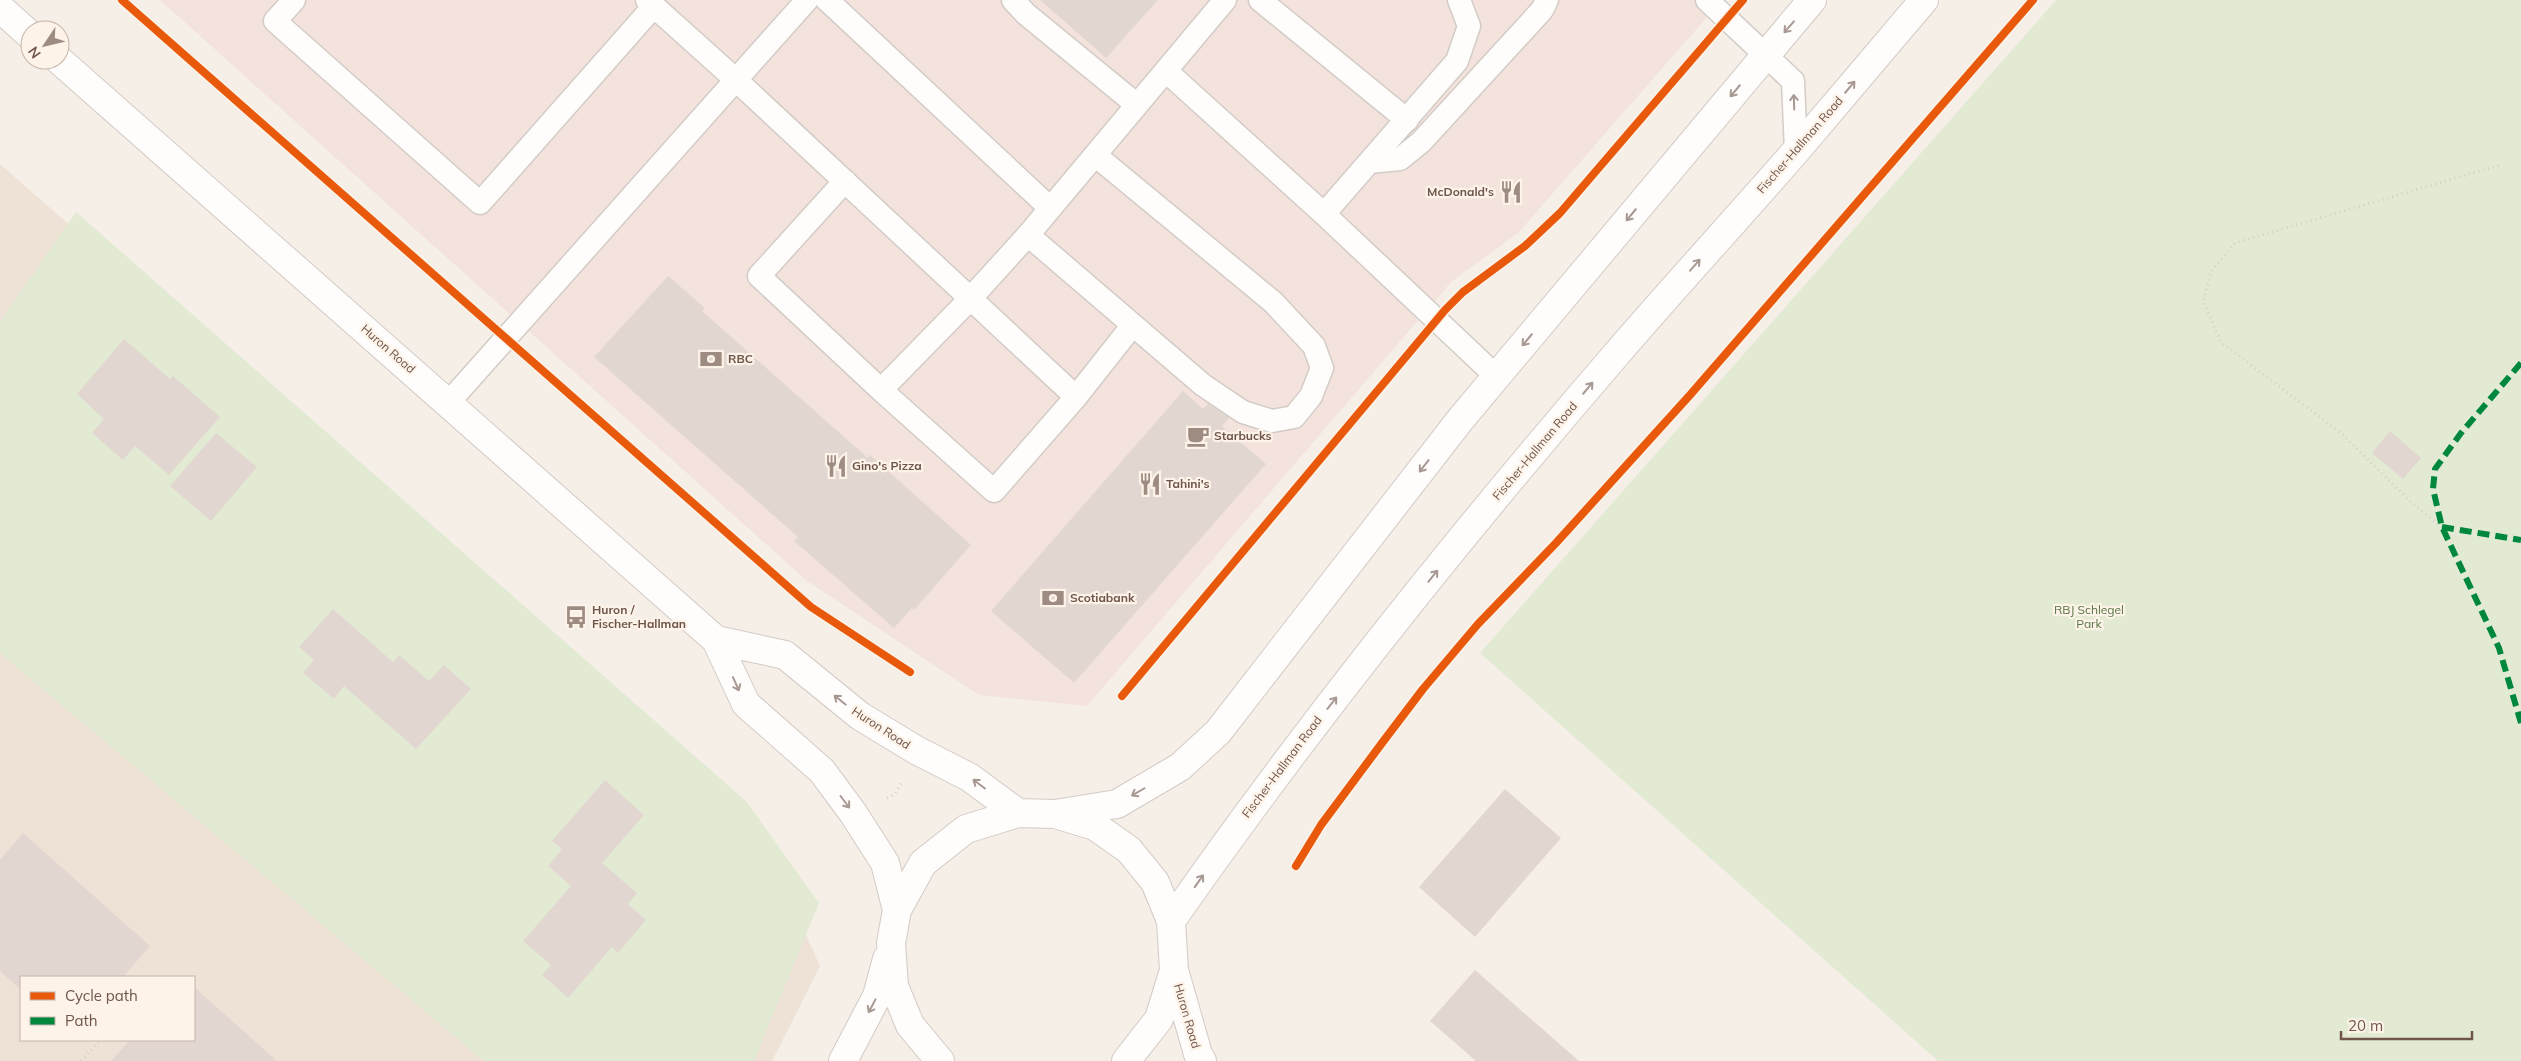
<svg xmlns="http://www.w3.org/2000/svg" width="2521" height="1061" viewBox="0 0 2521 1061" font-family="Mulish,sans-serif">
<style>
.residential{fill:#eee1d6;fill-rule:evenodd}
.commercial{fill:#f4e3dc}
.green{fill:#e3ead4}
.building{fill:#e1d7d0}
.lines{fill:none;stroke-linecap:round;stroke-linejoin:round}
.lane-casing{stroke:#d3ccc6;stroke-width:25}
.secondary-casing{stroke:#d4cac5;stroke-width:30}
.path{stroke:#d6ceca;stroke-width:3;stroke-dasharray:1 4;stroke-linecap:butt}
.lane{stroke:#fefdfc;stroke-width:22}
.secondary{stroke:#fefdfc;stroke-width:28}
.quiet{stroke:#00873e;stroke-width:6;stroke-dasharray:12 6;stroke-linecap:butt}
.cycleway-casing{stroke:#fdf3e8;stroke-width:11}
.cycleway{stroke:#e8590c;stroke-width:8}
.oneway{stroke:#a89892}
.labels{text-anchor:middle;stroke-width:4.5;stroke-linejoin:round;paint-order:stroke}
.street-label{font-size:12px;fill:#6f554b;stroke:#fdf3e8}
.poi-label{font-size:12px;font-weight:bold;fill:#6f554b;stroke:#fdf3e8;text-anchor:start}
.park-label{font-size:12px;fill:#577444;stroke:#fdf3e8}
</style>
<rect width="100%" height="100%" fill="#f5efe8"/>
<!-- residential -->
<path class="residential" d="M0,164L677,758L783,885L820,966L772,1061H0ZM21,977H194V1040H21Z"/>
<!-- commercial -->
<path class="commercial" d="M160,0H1722L1518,233L1451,282L1087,706L979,695L807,581Z"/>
<!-- green -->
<path class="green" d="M2056,0H2521V1061H1938L1480,653Z
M76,212L747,802L819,903L754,1061H484L0,653V322Z"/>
<!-- building -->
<path class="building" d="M1040,0H1158L1106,58Z
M668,276L705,308L702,311L868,458L870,455L971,545L914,610L912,608L894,628L794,541L798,537L594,357Z
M124,339L170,379L173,376L220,417L169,475L135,446L123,460L92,433L104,419L77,394Z
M1183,391L1203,409L1210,401L1229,418L1222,426L1266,464L1074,683L991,611Z
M2390,431L2421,458L2403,479L2372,453Z
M216,433L257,467L211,521L170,486Z
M333,609L393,662L399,655L429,681L444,665L471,689L416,749L344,686L334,699L303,673L314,660L299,647Z
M605,780L644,815L602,863L637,893L628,904L646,920L618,953L612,947L568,998L542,975L551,965L523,941L571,886L548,866L562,849L552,841Z
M1505,789L1561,838L1475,937L1419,887Z
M23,833L150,946L123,977H21V990L0,971V860Z
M1475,970L1579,1061H1476L1430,1021Z
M194,987L277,1061H111L130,1040H194Z"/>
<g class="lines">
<defs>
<path id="lane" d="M294,0L275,21L480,203L654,6
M647,0L735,79L1076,397
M827,0L1050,208
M1013,0L1026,14L1137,105
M1260,0L1407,120
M1707,0L1793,81L1796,151
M1166,71L1324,214L1497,377
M1369,162L1400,159L1421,142L1542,10L1547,0
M845,181L759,276L881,390L994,491L1076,397L1132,326
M1324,214L1457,61L1469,26L1459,0
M1028,235L1203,385L1243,412L1272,421L1294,417L1311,396L1322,368L1314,346L1273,302L1095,155
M881,390L970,299L1028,235L1225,0
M449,402L807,0"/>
<path id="secondary" d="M0,8L30,35
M59,60L716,640L746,704L822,771L853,813L885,863L897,910
M716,640L785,655L860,716L916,750L969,777L1018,813
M1055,814L1117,804L1180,767L1218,732L1460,420L1812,0
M1171,921C1308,725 1458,538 1614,357C1674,287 1736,220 1796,151C1839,101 1881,50 1924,0
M1174,970L1198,1054L1202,1061
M843,1061L877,996L887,959
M940,1061L910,1025L894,986L891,943L897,910L923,863L966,829L1018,813L1055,814L1095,826L1129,850L1155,882L1171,921L1174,970L1159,1019L1126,1061"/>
</defs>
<!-- lane casing -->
<use href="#lane" class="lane-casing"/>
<!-- secondary casing -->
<use href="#secondary" class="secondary-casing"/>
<!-- path -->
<path class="path" d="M2442,527L2413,504L2342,434L2221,342L2203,301L2211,272L2235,243L2500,165
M887,798L895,794L901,783
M81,1061L101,1040"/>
<!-- lane -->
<use href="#lane" class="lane"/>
<!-- secondary -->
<use href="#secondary" class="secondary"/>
<!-- quiet -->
<path class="quiet" d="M2521,363L2461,433L2435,469L2433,489L2442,527L2499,648L2521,723
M2442,527L2521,540"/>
<defs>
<path id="cycleway" d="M122,0L811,607L910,672
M1122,696L1445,310L1463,292L1525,246L1560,213L1743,0
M1296,866L1321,825L1382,743L1423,689L1478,624L1556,543L1690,395L2033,0"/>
</defs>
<!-- cycleway casing -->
<use href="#cycleway" class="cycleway-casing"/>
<!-- cycleway -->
<use href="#cycleway" class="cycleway"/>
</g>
<!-- one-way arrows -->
<defs><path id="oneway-shaft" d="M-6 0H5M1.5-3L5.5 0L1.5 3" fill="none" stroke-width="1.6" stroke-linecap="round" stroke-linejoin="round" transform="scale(1.25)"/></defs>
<g class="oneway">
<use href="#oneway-shaft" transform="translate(1789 27) rotate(131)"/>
<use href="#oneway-shaft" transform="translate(1850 87) rotate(-50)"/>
<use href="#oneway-shaft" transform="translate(1735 91) rotate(130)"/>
<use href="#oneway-shaft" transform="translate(1794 102) rotate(-92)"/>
<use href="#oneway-shaft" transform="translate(1631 215) rotate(130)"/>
<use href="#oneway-shaft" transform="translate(1695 265) rotate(-49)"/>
<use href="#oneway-shaft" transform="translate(1527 340) rotate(130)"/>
<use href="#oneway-shaft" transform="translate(1588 388) rotate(-50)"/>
<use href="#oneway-shaft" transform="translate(1424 466) rotate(128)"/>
<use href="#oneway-shaft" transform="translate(1433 576) rotate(-51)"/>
<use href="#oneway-shaft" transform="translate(736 684) rotate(66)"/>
<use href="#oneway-shaft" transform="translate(840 700) rotate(-141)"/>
<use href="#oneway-shaft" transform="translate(1332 703) rotate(-52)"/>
<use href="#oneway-shaft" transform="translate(979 784) rotate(-143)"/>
<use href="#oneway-shaft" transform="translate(1138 792) rotate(150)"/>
<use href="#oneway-shaft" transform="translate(845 802) rotate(53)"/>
<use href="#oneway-shaft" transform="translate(1199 881) rotate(-55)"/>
<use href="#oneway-shaft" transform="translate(872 1006) rotate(118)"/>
</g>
<!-- icons -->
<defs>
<symbol id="restaurant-bare" viewBox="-9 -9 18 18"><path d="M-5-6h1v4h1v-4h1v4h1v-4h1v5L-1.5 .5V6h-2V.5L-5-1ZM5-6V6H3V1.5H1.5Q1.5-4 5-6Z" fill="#9e8b82" stroke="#fdf3e8" stroke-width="2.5" paint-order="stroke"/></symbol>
<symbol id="bank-bare" viewBox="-9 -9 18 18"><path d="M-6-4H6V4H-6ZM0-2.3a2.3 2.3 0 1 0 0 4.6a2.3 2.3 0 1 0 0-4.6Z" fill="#9e8b82" stroke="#fdf3e8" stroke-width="2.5" paint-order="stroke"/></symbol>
<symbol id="cafe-bare" viewBox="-9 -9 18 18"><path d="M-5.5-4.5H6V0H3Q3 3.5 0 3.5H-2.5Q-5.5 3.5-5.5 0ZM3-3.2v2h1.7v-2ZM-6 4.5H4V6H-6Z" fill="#9e8b82" stroke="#fdf3e8" stroke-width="2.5" paint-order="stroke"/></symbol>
<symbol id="bus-bare" viewBox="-9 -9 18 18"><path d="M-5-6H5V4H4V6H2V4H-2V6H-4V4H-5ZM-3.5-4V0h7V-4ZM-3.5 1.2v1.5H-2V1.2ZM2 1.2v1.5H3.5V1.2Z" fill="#9e8b82" stroke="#fdf3e8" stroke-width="2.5" paint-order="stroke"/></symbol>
</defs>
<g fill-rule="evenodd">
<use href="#restaurant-bare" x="1495" y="176" width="32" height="32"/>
<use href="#bank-bare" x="695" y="343" width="32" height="32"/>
<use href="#cafe-bare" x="1182" y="420" width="32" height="32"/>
<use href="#restaurant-bare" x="820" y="450" width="32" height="32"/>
<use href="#restaurant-bare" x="1134" y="468" width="32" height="32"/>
<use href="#bank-bare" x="1037" y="582" width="32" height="32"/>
<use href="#bus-bare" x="560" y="601" width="32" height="32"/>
</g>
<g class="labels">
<!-- street labels -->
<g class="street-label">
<text transform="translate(1800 145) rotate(-49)" y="4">Fischer-Hallman Road</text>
<text transform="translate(388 349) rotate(41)" y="4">Huron Road</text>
<text transform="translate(1535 451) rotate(-50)" y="4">Fischer-Hallman Road</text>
<text transform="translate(881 728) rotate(33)" y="4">Huron Road</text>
<text transform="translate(1282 767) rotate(-53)" y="4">Fischer-Hallman Road</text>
<text transform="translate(1187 1016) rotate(74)" y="4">Huron Road</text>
</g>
<!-- poi labels -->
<g class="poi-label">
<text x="1494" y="196" text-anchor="end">McDonald's</text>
<text x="728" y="363">RBC</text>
<text x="1214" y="440">Starbucks</text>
<text x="852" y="470">Gino's Pizza</text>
<text x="1166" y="488">Tahini's</text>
<text x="1070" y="602">Scotiabank</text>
<text x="592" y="614">Huron /<tspan x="592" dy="14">Fischer-Hallman</tspan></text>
</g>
<!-- park labels -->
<g class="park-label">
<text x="2089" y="614">RBJ Schlegel<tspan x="2089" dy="14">Park</tspan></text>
</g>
</g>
<!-- legend -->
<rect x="20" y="976" width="175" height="65" fill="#fdf3e8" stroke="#c4b4a9"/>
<rect x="30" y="992" width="25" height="8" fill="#e8590c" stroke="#c4b4a9"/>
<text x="65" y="1001" font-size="15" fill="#6f554b">Cycle path</text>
<rect x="30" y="1017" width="25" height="8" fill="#00873e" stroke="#c4b4a9"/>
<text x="65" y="1026" font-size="15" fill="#6f554b">Path</text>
<!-- north arrow -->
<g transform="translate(45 45) rotate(235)"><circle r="24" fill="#fdf3e8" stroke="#c4b4a9"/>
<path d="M0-4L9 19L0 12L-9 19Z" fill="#9e8b82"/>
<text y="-8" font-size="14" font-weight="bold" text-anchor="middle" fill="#6f554b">N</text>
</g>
<!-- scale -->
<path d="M2341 1031v8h131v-8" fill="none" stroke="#6f554b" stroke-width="2.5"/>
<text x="2348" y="1031" font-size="15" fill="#6f554b" stroke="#fdf3e8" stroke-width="4" paint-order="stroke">20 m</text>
</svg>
